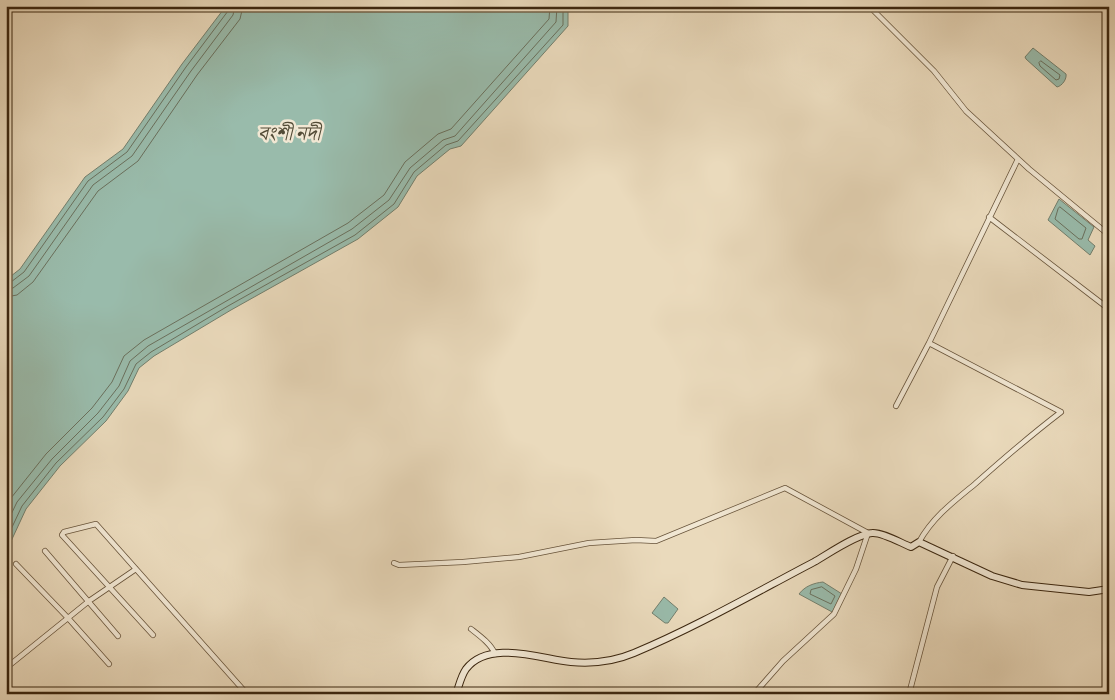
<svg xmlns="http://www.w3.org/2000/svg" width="1115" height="700" viewBox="0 0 1115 700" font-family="Vollkorn,'Noto Serif Bengali',serif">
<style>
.water{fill:#99bbab;stroke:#737f6d}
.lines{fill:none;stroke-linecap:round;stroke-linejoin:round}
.shore{stroke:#6a705d;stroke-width:1}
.minor-casing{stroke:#67533a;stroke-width:6}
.secondary-casing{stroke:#3b260f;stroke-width:8}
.minor{stroke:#f1e7d3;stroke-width:4.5}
.secondary{stroke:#f1e7d3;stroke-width:6}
.labels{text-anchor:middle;stroke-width:5;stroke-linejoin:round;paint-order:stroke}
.water-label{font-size:20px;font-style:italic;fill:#524b36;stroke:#f1e7d3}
</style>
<rect width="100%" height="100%" fill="#eadabc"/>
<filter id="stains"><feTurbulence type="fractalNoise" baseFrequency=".004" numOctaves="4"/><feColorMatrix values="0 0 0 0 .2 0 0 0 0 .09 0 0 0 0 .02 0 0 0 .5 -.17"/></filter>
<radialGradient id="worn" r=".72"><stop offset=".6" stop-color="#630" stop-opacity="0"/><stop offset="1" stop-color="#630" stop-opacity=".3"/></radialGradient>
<!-- water -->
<path class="water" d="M226,6H568V26L461,146L450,149L417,176L398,207L358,239L231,310L154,356L139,368L128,391L106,421L60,466L26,509L6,552V280L20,269L85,177L123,149L182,64Z
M1033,48L1066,74C1067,79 1062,86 1057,87L1026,59L1025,57Z
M1059,199L1094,227L1088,240L1095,246L1090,255L1048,220Z
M823,582L842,594L834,613L799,594C805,586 814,583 823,582Z
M664,597L678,609L668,623H665L652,613Z"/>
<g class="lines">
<!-- shore -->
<path class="shore" d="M1041,61L1060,75L1059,79L1056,80L1040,66L1039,63Z
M1060,207L1086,228L1082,239H1079L1055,219L1058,209Z
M6,283L11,282L24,272L88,181L127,152L186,67L228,11L229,6
M6,289L13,288L29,276L93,185L132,156L191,71L233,15L235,6
M6,297L17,295L33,282L98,191L138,161L197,75L240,19L243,6
M6,507L11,498L46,454L92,408L112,382L124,356L144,340L348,223L384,195L405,162L438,134L451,129L549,19L550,6
M6,525L17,502L52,459L98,413L119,386L130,361L148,346L352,229L389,200L410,168L443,140L455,136L556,22L557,6
M6,540L22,506L56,463L103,417L124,389L136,364L151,352L228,306L355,235L394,204L414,172L446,145L458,141L563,25V6
M822,587L835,596L831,604L810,594L811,590Z"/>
<defs>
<path id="minor" d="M869,6L934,71L966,111L1029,169L1109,235
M989,217L1109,309
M896,406L929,343
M919,542C933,517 953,502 975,484C1003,459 1031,435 1061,412L929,343L1018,159
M45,551L118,636
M394,563L399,565L463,562L519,557L589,543L636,540L656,541L785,488L868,533L856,569L834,614L783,661L754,694
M16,564L68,618L109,664
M471,629C480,636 491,644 495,654
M153,635L62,535L64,532L96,524L247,694
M6,668L89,601L136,569
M909,694L937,587L953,556"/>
<path id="secondary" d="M456,694C459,686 461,676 466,669C489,639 541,659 571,662C592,664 615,661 634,653C696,627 755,593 814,562C828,554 857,534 872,533C882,532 901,543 911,547L919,542L992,576L1022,585L1089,592L1109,589"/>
</defs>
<!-- minor casing -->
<use href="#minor" class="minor-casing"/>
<!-- secondary casing -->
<use href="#secondary" class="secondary-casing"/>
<!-- minor -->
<use href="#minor" class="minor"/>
<!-- secondary -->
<use href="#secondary" class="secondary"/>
</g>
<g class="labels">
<!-- water labels -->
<g class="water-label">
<text x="289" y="140">বংশী নদী</text>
</g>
</g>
<!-- margin -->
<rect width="1115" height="700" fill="none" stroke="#eadabc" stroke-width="25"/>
<rect x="8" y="8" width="1100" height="685" fill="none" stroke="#3b260f" stroke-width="2.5"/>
<rect x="12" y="12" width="1090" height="675" fill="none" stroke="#3b260f"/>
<rect width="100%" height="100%" filter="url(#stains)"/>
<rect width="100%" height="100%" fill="url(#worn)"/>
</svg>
